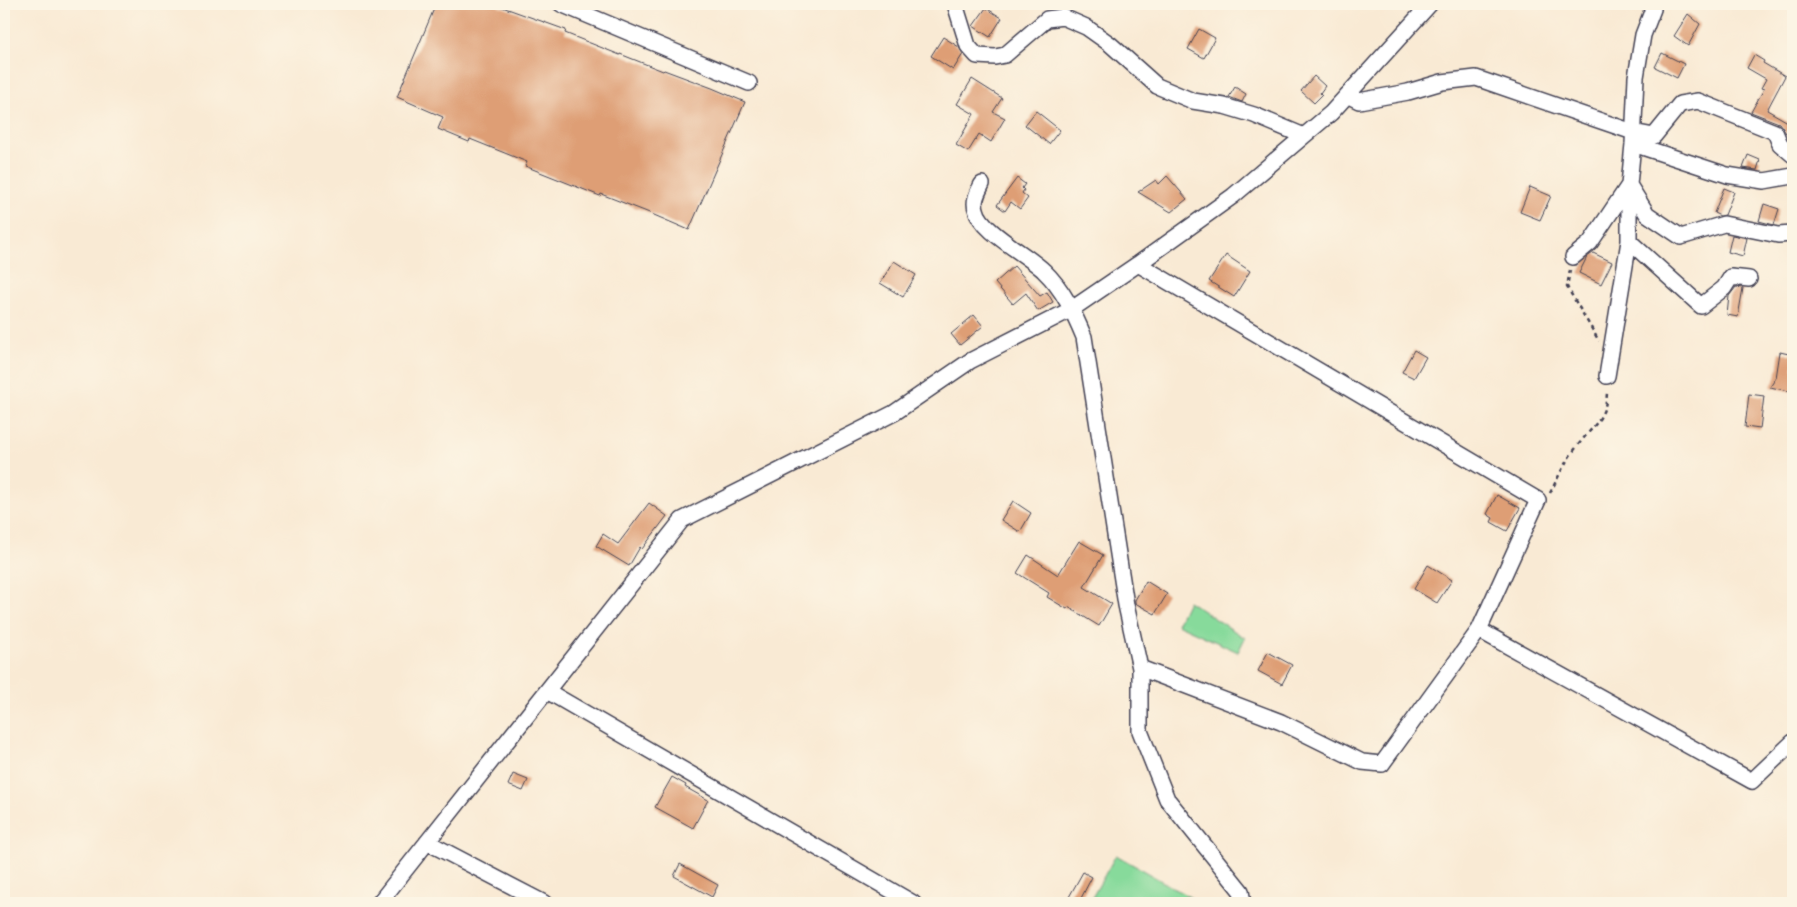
<svg xmlns="http://www.w3.org/2000/svg" width="1797" height="907" viewBox="0 0 1797 907" font-family="Caveat,sans-serif">
<style>
.green{fill:#87da9b;stroke:#547e6b}
.building{fill:#de9e75}
.lines{fill:none;stroke-linecap:round;stroke-linejoin:round}
.minor-casing{stroke:#424052;stroke-width:18}
.path{stroke:#424052;stroke-width:2.5;stroke-dasharray:4 4;stroke-linecap:butt}
.minor{stroke:#fff;stroke-width:15}
</style>
<rect width="100%" height="100%" fill="#fcf5e5"/>
<filter id="ink" filterUnits="userSpaceOnUse"><feTurbulence type="fractalNoise" baseFrequency=".02" numOctaves="2"/><feDisplacementMap in="SourceGraphic" scale="10" xChannelSelector="R" yChannelSelector="G"/><feConvolveMatrix kernelMatrix="1 2 1 2 8 2 1 2 1" color-interpolation-filters="sRGB"/></filter>
<filter id="wash" filterUnits="userSpaceOnUse"><feTurbulence type="fractalNoise" baseFrequency=".0096" numOctaves="4" result="noise"/><feDisplacementMap in="SourceGraphic" scale="20" xChannelSelector="R" yChannelSelector="G"/><feGaussianBlur stdDeviation="1.12" result="paint"/><feColorMatrix in="noise" values="0 0 0 0 0 0 0 0 0 0 0 0 0 0 0 0 0 1.4 0 .05"/><feComposite in="paint" operator="in"/></filter>
<g filter="url(#wash)">
<rect width="100%" height="100%" fill="#f9ead4"/>
<!-- green -->
<path class="green" d="M1188,601L1245,638L1238,652L1177,624Z
M1116,855L1200,903H1089Z"/>
<g id="blocks">
<!-- building -->
<path class="building" d="M436,4H494L566,30L565,33L620,55V54L663,71L664,70L712,88L745,102L689,230L647,212L601,194L600,196L525,166L527,162L470,139L469,142L438,129L443,117L397,97Z
M986,8L1002,18L990,37L973,26Z
M1688,14L1700,24L1688,46L1674,36Z
M1199,29L1215,38L1204,58L1188,49Z
M943,37L959,47L963,54L953,70L931,56Z
M1662,53L1684,64L1677,78L1655,67Z
M1754,55L1764,61L1763,63L1785,76L1767,110L1793,125V137L1786,133L1779,123L1751,112L1764,89L1761,88L1766,79L1747,68Z
M1314,76L1325,86L1320,93L1322,95L1314,103L1301,91Z
M972,79L1002,98L993,112L1005,118L991,142L979,134L968,152L956,145L974,114L957,104Z
M1235,87L1246,94L1242,102L1229,97Z
M1036,111L1060,130L1049,144L1025,125Z
M1748,155L1760,160L1757,170L1743,168Z
M1167,176L1187,199L1171,212L1138,192L1156,180L1159,184Z
M1017,178L1025,184L1022,188L1024,190L1022,193L1028,198L1020,209L1011,202L1005,211L997,205Z
M1530,187L1551,196L1540,220L1520,212Z
M1724,188L1734,192L1725,215L1720,216L1714,213Z
M1764,204L1779,209L1774,225L1759,221Z
M1732,235L1747,238L1743,256L1728,252Z
M1593,253L1612,262L1601,284L1579,273L1587,257Z
M1226,255L1250,271L1234,297L1209,281Z
M894,261L916,275L903,297L880,283Z
M1014,266L1040,296L1047,292L1053,302L1038,311L1026,293L1013,304L995,283Z
M1736,287L1743,288L1738,317L1727,315L1729,296Z
M974,315L983,326L960,345L951,334Z
M1414,350L1426,357L1414,378L1402,372Z
M1780,352L1793,355V392L1770,387L1776,378Z
M1749,394L1764,396L1760,429L1745,427Z
M1497,495L1520,508L1507,531L1491,522L1493,518L1487,514Z
M1013,501L1031,513L1020,532L1001,520Z
M649,503L667,516L642,549L640,547L629,566L596,546L603,534L618,544Z
M1079,541L1103,555L1084,587L1112,604L1099,626L1068,607L1067,609L1047,597L1049,593L1017,573L1028,555L1058,575Z
M1428,565L1452,580L1437,603L1414,589Z
M1146,581L1167,594L1155,614L1135,603V600Z
M1268,652L1292,665L1282,684L1258,671Z
M513,774L528,780L523,791L508,785Z
M672,777L686,785L685,787L708,800L693,828L655,807Z
M680,864L718,885L712,897L674,876Z
M1083,872L1092,877L1079,902L1069,897Z"/>
</g>
</g>
<g filter="url(#ink)">
<use href="#blocks" fill-opacity="0" stroke="#424052" stroke-width="1"/>
<g class="lines">
<defs>
<path id="minor" d="M561,4L749,83
M955,4L968,46L977,56L995,57L1005,55L1047,19L1063,17L1086,27L1110,44L1157,86L1193,101L1224,106L1254,115L1304,136
M1347,95L1359,101L1408,92L1442,82L1476,78L1633,132L1654,136L1680,104L1698,101L1775,132L1780,144L1793,155
M1633,144L1727,175L1764,181L1793,176
M982,184C978,192 973,200 976,209C980,231 1028,255 1044,271C1063,289 1074,313 1084,337L1126,605L1140,668V731L1167,799L1241,891L1243,903
M1629,185L1647,214L1681,237L1724,224L1778,235L1793,234
M1629,241L1701,306L1724,288L1731,277L1749,279
M1573,257L1590,243L1629,185L1633,144L1636,77L1643,35L1653,9L1650,4
M1138,264L1538,500L1479,630L1752,781L1793,742
M1607,376L1629,241V185
M1140,668L1281,722L1362,762L1382,764L1479,630
M547,691L913,903
M427,842L544,903
M379,903L682,520L894,413L970,361L1072,309L1138,264L1233,196L1331,113L1430,4"/>
</defs>
<!-- minor casing -->
<use href="#minor" class="minor-casing"/>
<!-- path -->
<path class="path" d="M1570,270L1567,287L1599,341
M1550,493C1558,478 1565,461 1576,448C1591,427 1607,419 1607,390"/>
<!-- minor -->
<use href="#minor" class="minor"/>
</g>
</g>
<!-- margin -->
<rect width="1797" height="907" fill="none" stroke="#fcf5e5" stroke-width="20"/>
</svg>
